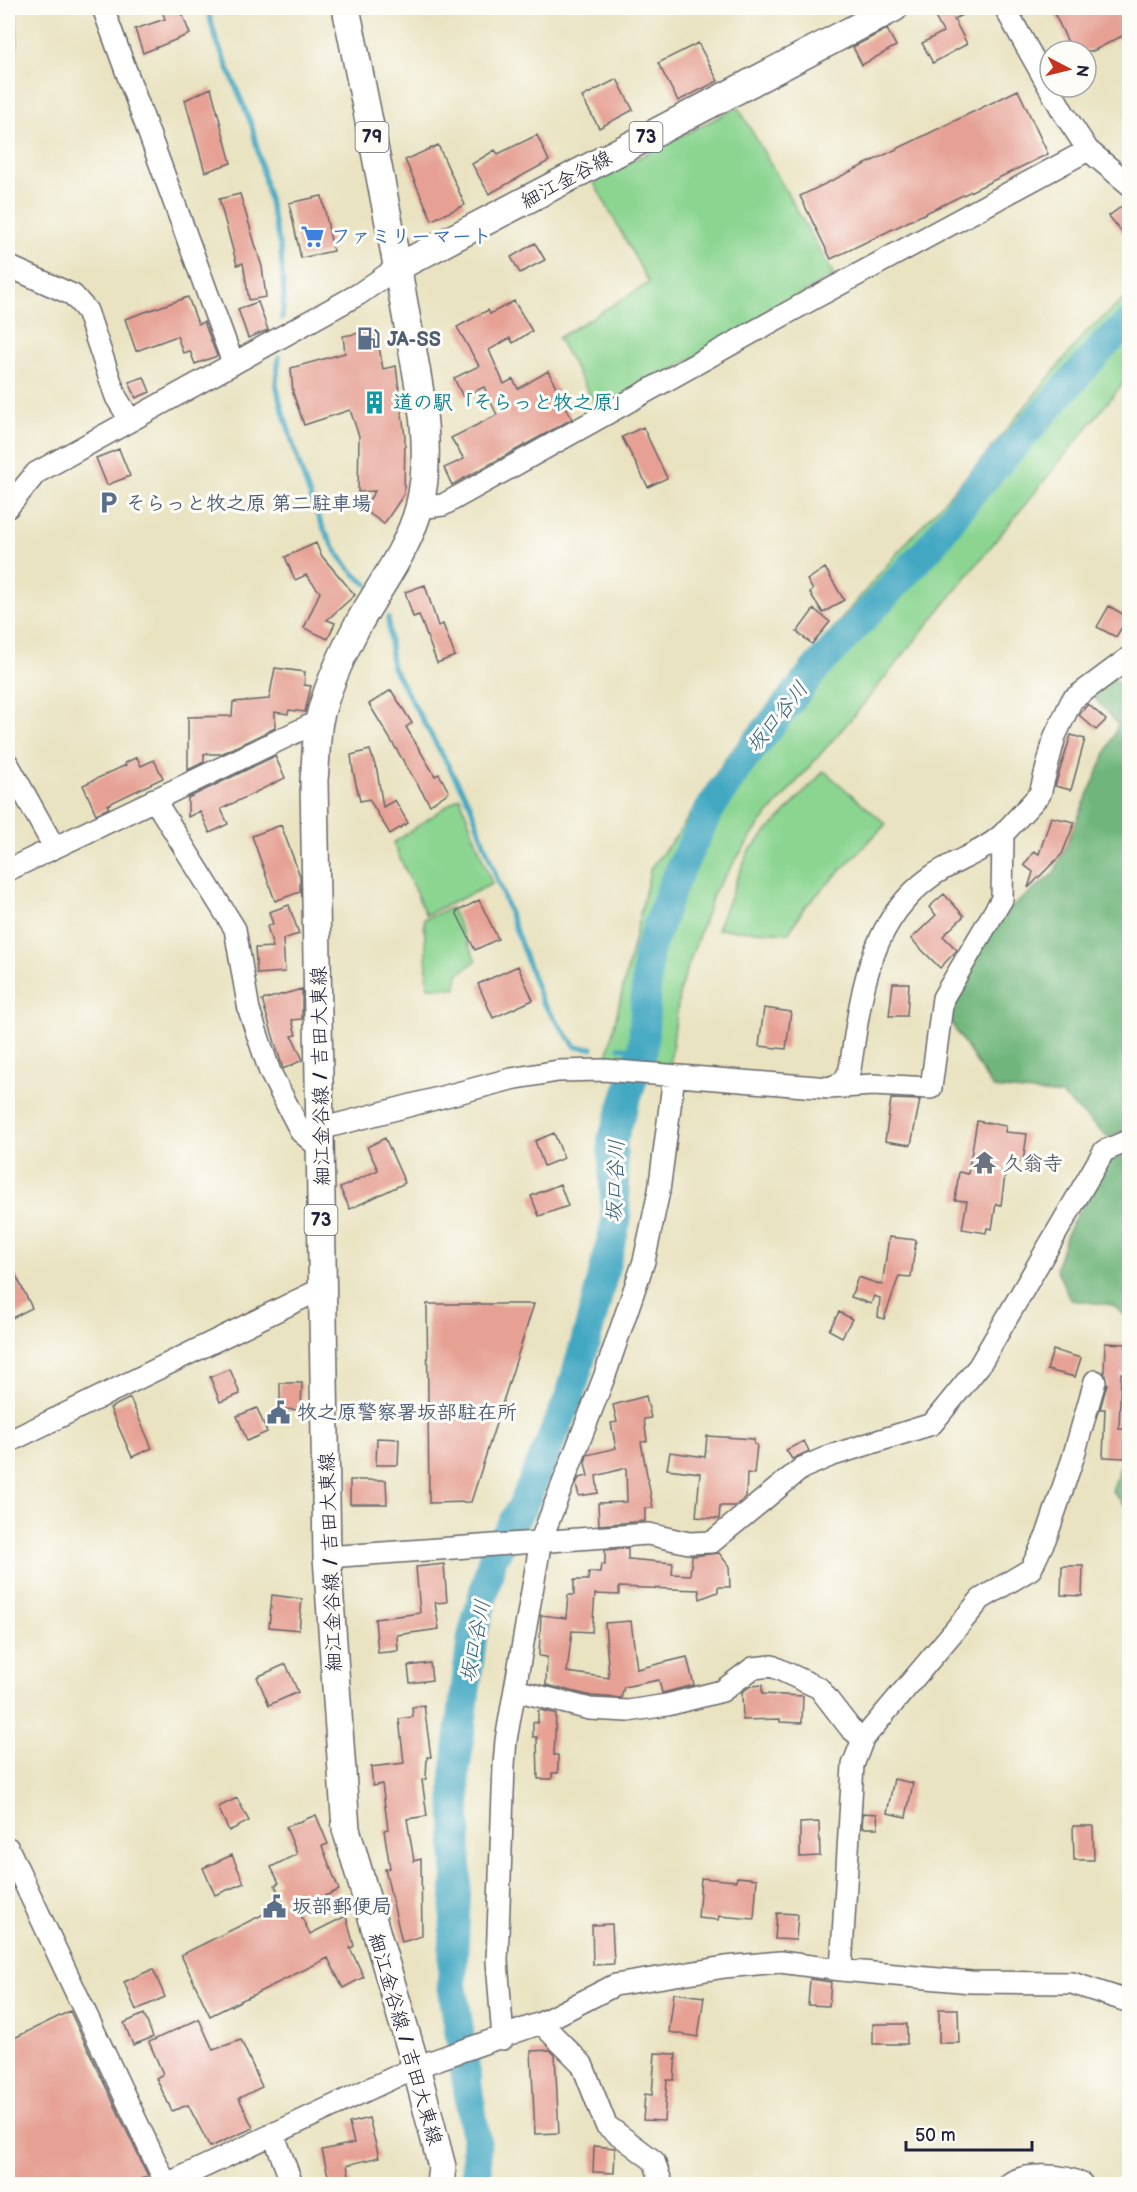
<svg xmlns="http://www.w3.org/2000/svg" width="1137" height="2192" viewBox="0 0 1137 2192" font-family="'Balsamiq Sans','Klee One',sans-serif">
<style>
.green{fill:#8bd591;stroke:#567c66;stroke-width:1.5}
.forest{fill:#70b67b;stroke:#496c5b;stroke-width:1.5}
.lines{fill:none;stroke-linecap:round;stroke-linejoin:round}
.stream{stroke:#42a8c2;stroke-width:5}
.river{stroke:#42a8c2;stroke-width:30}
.building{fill:#e6a194}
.minor-casing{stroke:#68666a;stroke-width:24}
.major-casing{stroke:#68666a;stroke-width:30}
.minor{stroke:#fff;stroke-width:21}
.major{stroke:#fff;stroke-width:27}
.labels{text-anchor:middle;stroke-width:6;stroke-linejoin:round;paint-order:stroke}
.shield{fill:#fdfcf7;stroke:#646373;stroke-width:1.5}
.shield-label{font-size:18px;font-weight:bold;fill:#22223b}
.street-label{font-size:20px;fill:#22223b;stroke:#fdfcf7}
.shop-label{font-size:20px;font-weight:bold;fill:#366cbe;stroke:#fdfcf7;text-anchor:start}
.service-label{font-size:20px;font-weight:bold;fill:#4e5e75;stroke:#fdfcf7;text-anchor:start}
.culture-label{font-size:20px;font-weight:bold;fill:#0d838f;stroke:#fdfcf7;text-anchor:start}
.worship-label{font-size:20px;font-weight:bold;fill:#5b616d;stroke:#fdfcf7;text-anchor:start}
.water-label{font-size:21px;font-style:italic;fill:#305e78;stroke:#fdfcf7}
</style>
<rect width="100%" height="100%" fill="#fdfcf7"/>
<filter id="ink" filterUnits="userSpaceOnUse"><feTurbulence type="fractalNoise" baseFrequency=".0167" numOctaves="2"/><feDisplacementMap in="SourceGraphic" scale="12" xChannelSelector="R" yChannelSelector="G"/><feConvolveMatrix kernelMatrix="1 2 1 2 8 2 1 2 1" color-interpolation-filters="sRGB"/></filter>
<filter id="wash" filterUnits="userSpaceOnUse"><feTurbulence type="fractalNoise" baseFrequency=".008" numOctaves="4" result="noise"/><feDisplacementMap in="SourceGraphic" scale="24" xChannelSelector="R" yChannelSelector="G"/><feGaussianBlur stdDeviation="1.35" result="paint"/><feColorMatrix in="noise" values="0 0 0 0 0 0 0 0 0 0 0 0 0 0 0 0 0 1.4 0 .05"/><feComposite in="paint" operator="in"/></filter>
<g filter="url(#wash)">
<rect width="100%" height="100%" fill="#e9e3c1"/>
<!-- green -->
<path class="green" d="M738,107L834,275L600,413L558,338L649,283L593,181Z
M1129,295V376L857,712L760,824L714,892L680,989L670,1064L606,1061L651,867L677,835L726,758L778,693L899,551L989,451L1086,332Z
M824,771L886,824L803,909L789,933L717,929L748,852Z
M460,797L492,884L426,915L393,843Z
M451,908L476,961L458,974L456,988L428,987L424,919Z"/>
<!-- forest -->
<path class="forest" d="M8,8H16L17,44L8,108Z
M1112,677L1130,695L1129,1130L1107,1137L1062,1095L993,1088L942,1009L996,920L1054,873L1118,725L1089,691Z
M1129,1153V1320L1113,1305L1070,1300L1056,1268L1068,1231L1105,1162Z
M1129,1439V1510L1112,1491Z"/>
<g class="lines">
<!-- stream -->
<path class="stream" d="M207,8L216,39L252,126L281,251L284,297L282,318
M279,357L276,383L280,402C299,459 317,550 368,585
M388,618L392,666L470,804L542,1002L576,1047L592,1048
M619,1048H643"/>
<!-- river -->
<path class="river" d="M477,2184L476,2141L452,1984L457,1873L455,1774L472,1637L493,1557L524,1503L570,1396L594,1311L616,1222L612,1141L643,1048L648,953L674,882L708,812L739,765L816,668L930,547L972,492L1106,343L1130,322"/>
</g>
<g id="blocks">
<!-- building -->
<path class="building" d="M161,8H180L190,34L143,53L135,29L165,19Z
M930,8H976L954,19L967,44L933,63L922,43L943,32Z
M1052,8H1130V32L1093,51H1072Z
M887,29L896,46L862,65L853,47Z
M698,43L718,81L678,101L658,63Z
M617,79L633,110L599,128L582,97Z
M211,88L231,163L205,172L185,100Z
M1018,90L1048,154L831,259L800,196Z
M537,135L549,161L489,194L472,164L495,150L498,154Z
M438,145L465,205L432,220L405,160Z
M240,194L262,267L266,297L249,300L243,263L237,265L219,199Z
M322,196L333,251L301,258L289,203Z
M1130,200V243L1109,216Z
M535,243L545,260L520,273L511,257Z
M188,297L198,324L204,322L217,356L195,364L190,351L183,353L177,336L136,351L125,319Z
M514,301L532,331L513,343L510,338L489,350L504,384L513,379L518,389L548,371L572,419L452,485L444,468L464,459L451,438L497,415L484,387L463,397L454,378L479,366L457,327L488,310L490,314Z
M258,302L268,330L248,338L238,309Z
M376,330L383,369L396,366L405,437L404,494L384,524L363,509L375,491L358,492L359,436L350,410L304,425L293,393L291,368L345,353L343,336Z
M144,377L150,392L136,398L129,382Z
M643,427L667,478L648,487L622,437Z
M119,449L130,476L107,485L96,458Z
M316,543L321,555L355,595L327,620L335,623L328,639L304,628L320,592L306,575L295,580L285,557Z
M825,568L844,600L823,613L810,593L813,590L807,580Z
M425,585L438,626L443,624L455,656L437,663L419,615L413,617L405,592Z
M1109,606L1128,617L1116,637L1097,627Z
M814,609L830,622L812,644L797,632Z
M275,668L305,672L304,685L311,686L305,712L289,710L288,714L275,712V728L221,754H204V762L188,770V717L232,716L233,702L269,699Z
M391,690L412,723L406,727L435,776L439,774L449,792L430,805L369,704Z
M1088,704L1106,720L1096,730L1079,715Z
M1071,735L1085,739L1071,790L1055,786Z
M370,750L377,771L383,807L395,800L408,823L390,834L369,799L360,801L353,771L351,755Z
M275,756L285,778L221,809L228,824L210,833L200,811L188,817V798Z
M137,757L141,766L154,760L163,778L107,805L109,808L96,814L83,785L126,765L125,763Z
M1051,817L1075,822L1062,854L1028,888L1033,872L1024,865L1034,851L1039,854Z
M281,825L300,876V892L275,901L252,836Z
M944,894L964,916L943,936L957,950L940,968L911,939L936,915L929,907Z
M479,900L498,939L475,950L456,912Z
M289,905L299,934L283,939L285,972L257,974L255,948L273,947L267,926L273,924L269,912Z
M518,966L533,1000L493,1018L478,984Z
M893,983H909L907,1016H889Z
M302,989V1019L292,1020L296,1035L292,1036L303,1060L283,1069L262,1000Z
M764,1008L791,1012L786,1049L759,1046Z
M891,1099L920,1100L911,1145L885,1141Z
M977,1121L1006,1126L1005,1132L1027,1134L1023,1162L1007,1160L1001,1205L996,1204L992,1229L987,1228L986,1233L962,1229L967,1201L955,1200L959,1172L968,1174Z
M554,1133L564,1158L544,1166L535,1141Z
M385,1138L405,1183L350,1209L340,1188L378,1170L367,1147Z
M560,1184L568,1206L539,1216L531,1196Z
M889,1237L916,1240L911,1277L899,1276L884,1319L878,1317L880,1298L874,1296L871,1304L851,1297L858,1277L882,1285Z
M8,1259L32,1308L8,1320Z
M427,1304H534L471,1502L429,1503Z
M839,1312L852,1319L842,1337L829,1330Z
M1105,1343L1126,1344L1125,1373H1121L1119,1429H1126L1125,1458L1103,1457L1105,1409H1100L1107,1384L1104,1372Z
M1053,1350L1081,1358L1075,1377L1047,1370Z
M230,1369L240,1394L220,1402L210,1377Z
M280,1383H302L301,1410L280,1409Z
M646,1396L651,1418L644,1419L647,1441L641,1442L653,1508H645V1521L599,1525L598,1503L627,1502L626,1468L596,1476L598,1493L579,1496L576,1484L579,1478L588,1476L585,1463L587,1455L616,1448L611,1423L617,1422L613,1405Z
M130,1398L152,1448L132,1457L110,1408Z
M257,1408L267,1432L247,1441L237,1416Z
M707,1436L754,1439V1444L757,1445L754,1474L747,1473L746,1497L735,1506H720L719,1519L696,1517L700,1473L667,1469L670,1452L705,1457Z
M377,1438L399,1439L398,1465H376Z
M804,1441L809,1451L792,1459L786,1450Z
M350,1480H386L387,1504H350Z
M628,1548V1559L673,1563L672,1574L690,1575L692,1556L719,1553L729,1566L730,1587H718V1592L700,1599L699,1590L619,1587V1595L595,1594L592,1632L572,1631L567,1672L609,1678L605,1623L631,1621L637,1669L687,1657L694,1685L662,1693L659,1680L624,1687L621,1698L592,1696L546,1685L547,1657L539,1656L541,1615L566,1618L568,1595H574V1580H588L589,1572H600L601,1564L605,1565V1550Z
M444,1564L447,1602L435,1603L439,1629L397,1635L398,1651L378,1653L375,1619L420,1613L416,1567Z
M1062,1566H1083L1082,1596L1061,1595Z
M272,1595L302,1599L299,1630L269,1627Z
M430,1663L432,1680L410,1683L408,1666Z
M286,1664L298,1692L269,1705L257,1677Z
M762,1685V1694L803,1696L802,1723L780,1722V1719L743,1720L742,1692L751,1686Z
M424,1705L431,1757H427L426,1779L422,1780L427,1816L407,1819L414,1861L421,1859L422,1936L402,1942L385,1869L390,1868L384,1830L388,1829L382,1784L373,1786L371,1767L404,1763L399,1719L413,1717L412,1707Z
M541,1710L556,1714L554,1755H558V1773H552V1779H538L537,1737H533V1722L538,1723V1711Z
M894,1779L913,1783L906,1817L887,1813Z
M237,1798L249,1821L229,1831L218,1807Z
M863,1813L877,1814L878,1828H862Z
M316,1815L328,1844L322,1846L339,1890L297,1908L310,1934L346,1916L354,1946L350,1948L364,1977L343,1988L328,1958L210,2016L181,1955L284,1904L275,1885L279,1883L271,1867L297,1854L286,1827Z
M819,1822L820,1856L800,1857V1823Z
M1073,1826H1093L1094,1860H1074Z
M232,1855L244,1883L215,1895L203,1868Z
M737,1877L757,1879L754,1919L719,1916L718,1920L698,1918L701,1878L736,1881Z
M777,1913L798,1914L796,1940L775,1939Z
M612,1924L614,1964L593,1965L592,1925Z
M153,1969L165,1997L136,2010L124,1982Z
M810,1979L831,1982L829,2006L808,2005Z
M674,1993L704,1997L698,2037L669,2032Z
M939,2009H958L959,2043H939Z
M70,2011L148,2176L130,2184H8V2041Z
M144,2014L153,2037L133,2045L124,2023Z
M199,2019L213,2050L241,2040L262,2087L239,2098L253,2128L210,2147L188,2105L172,2111L156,2078L163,2074L149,2042Z
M873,2024H907V2044H873Z
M550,2050L555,2055L559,2133L535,2134L531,2051Z
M655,2053L676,2054L674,2080H667L664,2121L643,2120L645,2094L652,2095Z
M369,2118L379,2157L347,2165L351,2184H330L322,2150L354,2143L349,2123Z
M594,2146L615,2148L614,2173L593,2172Z"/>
</g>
</g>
<g filter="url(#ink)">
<use href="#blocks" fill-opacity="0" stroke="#68666a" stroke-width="1.5"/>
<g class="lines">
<defs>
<path id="minor" d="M103,8L233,363
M1005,8L1063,112L1088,150L1130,185
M8,266L73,295L87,311L116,397L130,420
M8,507L36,473L359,294L398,267
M419,508L443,505L807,302L1088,150
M8,764L54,847
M154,799L235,929L249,1010L270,1072L301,1132L320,1148
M8,870L319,721
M829,1088L844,1082L850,1069C861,997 867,922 932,876C955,860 982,853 1003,834
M320,1129L511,1079L558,1071L604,1070L829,1088L872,1085L931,1088L943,998L1002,899L1003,834L1040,794L1055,736L1072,700L1130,657
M8,1442L323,1288
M327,1557L648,1534L689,1543L712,1542L802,1468L830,1456L932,1424L979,1366L1104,1151L1130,1140
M515,1690L590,1709L628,1711L667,1705L722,1691L753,1668L772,1666L819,1688L850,1728L863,1739
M8,1848L166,2184
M841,1970L853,1765L863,1739L981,1599L1031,1569L1047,1535L1073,1458L1095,1381
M541,2023L582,2064L606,2125L654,2161L662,2184
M503,2039L497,1961L504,1765L506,1740L541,1540L605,1375L644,1261L659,1191L674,1076
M273,2133L292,2184
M167,2184L416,2067L541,2023L615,1985L725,1967L780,1962L841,1970L971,1982L1072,1983L1130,2002
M1009,2184C1025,2172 1064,2174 1082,2184"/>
<path id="major" d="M346,8C367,110 388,212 406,315C417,377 435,445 419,508C407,552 377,589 356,628C341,657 326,689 319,721C316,740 316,760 314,780L327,1557L346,1829L416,2067L442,2167L440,2184
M398,267L894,8"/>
</defs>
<!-- minor casing -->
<use href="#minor" class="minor-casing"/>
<!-- major casing -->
<use href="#major" class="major-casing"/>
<!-- minor -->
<use href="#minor" class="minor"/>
<!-- major -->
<use href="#major" class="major"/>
</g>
</g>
<!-- icons -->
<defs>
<symbol id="supermarket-bare" viewBox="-9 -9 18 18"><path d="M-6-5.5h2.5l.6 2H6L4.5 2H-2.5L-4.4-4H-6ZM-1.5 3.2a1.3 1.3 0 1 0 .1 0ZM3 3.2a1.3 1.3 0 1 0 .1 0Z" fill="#3f7fe0" stroke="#fdfcf7" stroke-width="2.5" paint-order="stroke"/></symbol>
<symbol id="fuel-bare" viewBox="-9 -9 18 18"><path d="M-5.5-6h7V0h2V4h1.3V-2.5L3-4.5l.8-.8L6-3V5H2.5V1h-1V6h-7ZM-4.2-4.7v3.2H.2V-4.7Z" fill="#5c6f8a" stroke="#fdfcf7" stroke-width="2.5" paint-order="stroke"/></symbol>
<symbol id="building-bare" viewBox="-9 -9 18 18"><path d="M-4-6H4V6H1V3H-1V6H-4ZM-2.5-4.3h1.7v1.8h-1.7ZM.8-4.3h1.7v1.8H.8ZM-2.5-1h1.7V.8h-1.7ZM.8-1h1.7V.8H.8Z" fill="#0f9aa8" stroke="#fdfcf7" stroke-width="2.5" paint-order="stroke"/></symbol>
<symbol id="parking-bare" viewBox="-9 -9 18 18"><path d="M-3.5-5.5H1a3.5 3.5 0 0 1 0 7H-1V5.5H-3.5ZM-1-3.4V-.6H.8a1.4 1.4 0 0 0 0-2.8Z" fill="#5c6f8a" stroke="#fdfcf7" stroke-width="2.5" paint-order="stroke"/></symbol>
<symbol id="temple-bare" viewBox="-9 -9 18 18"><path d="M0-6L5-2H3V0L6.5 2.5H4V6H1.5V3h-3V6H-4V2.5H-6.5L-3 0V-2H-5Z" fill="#6b7280" stroke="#fdfcf7" stroke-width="2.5" paint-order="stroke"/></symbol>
<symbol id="civic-bare" viewBox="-9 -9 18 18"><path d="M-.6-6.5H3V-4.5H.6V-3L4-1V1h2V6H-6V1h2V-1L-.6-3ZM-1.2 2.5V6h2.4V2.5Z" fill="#5c6f8a" stroke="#fdfcf7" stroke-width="2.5" paint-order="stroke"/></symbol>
</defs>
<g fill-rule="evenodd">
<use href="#supermarket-bare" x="296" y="220" width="33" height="33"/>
<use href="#fuel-bare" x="352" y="322" width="33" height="33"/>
<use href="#building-bare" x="358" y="386" width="33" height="33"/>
<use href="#parking-bare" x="92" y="486" width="33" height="33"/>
<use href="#temple-bare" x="968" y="1146" width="33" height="33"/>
<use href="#civic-bare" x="262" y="1396" width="33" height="33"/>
<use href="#civic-bare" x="258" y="1890" width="33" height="33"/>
</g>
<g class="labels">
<!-- shield labels -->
<g class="shield">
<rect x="355.5" y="122" width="33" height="30" rx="4.5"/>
<rect x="629.5" y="122" width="33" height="30" rx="4.5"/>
<rect x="304.5" y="1205" width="33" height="30" rx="4.5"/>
</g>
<g class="shield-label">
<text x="372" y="143">79</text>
<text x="646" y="143">73</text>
<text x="321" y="1226">73</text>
</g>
<!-- street labels -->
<g class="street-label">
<text transform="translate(566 179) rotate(-28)" y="7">細江金谷線</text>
<text transform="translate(320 1076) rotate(-91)" y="7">細江金谷線 / 吉田大東線</text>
<text transform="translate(330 1562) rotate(-92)" y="7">細江金谷線 / 吉田大東線</text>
<text transform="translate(406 2039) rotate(74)" y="7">細江金谷線 / 吉田大東線</text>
</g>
<!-- shop labels -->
<g class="shop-label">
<text x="331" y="243">ファミリーマート</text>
</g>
<!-- service labels -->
<g class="service-label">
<text x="387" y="346">JA-SS</text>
<text x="126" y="510">そらっと牧之原 第二駐車場</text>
<text x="297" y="1419">牧之原警察署坂部駐在所</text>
<text x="292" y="1913">坂部郵便局</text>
</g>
<!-- culture labels -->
<g class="culture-label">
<text x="393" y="409">道の駅「そらっと牧之原」</text>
</g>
<!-- worship labels -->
<g class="worship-label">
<text x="1003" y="1170">久翁寺</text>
</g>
<!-- water labels -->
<g class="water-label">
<text transform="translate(777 717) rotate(-51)" y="7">坂口谷川</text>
<text transform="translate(615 1181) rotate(-88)" y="7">坂口谷川</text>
<text transform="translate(475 1641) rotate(-79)" y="7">坂口谷川</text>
</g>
</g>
<!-- margin -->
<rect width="1137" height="2192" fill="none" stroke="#fdfcf7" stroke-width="30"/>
<!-- north arrow -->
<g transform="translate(1068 69) rotate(97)"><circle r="28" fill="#fdfcf7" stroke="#a5a5ac" stroke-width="1.5"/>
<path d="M0-4.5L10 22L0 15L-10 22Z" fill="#c8321e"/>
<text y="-9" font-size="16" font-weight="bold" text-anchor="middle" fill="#22223b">N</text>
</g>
<!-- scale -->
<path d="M906 2141v9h126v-9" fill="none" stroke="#22223b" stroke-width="3"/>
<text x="915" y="2141" font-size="18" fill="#22223b" stroke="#fdfcf7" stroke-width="4.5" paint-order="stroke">50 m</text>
</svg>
